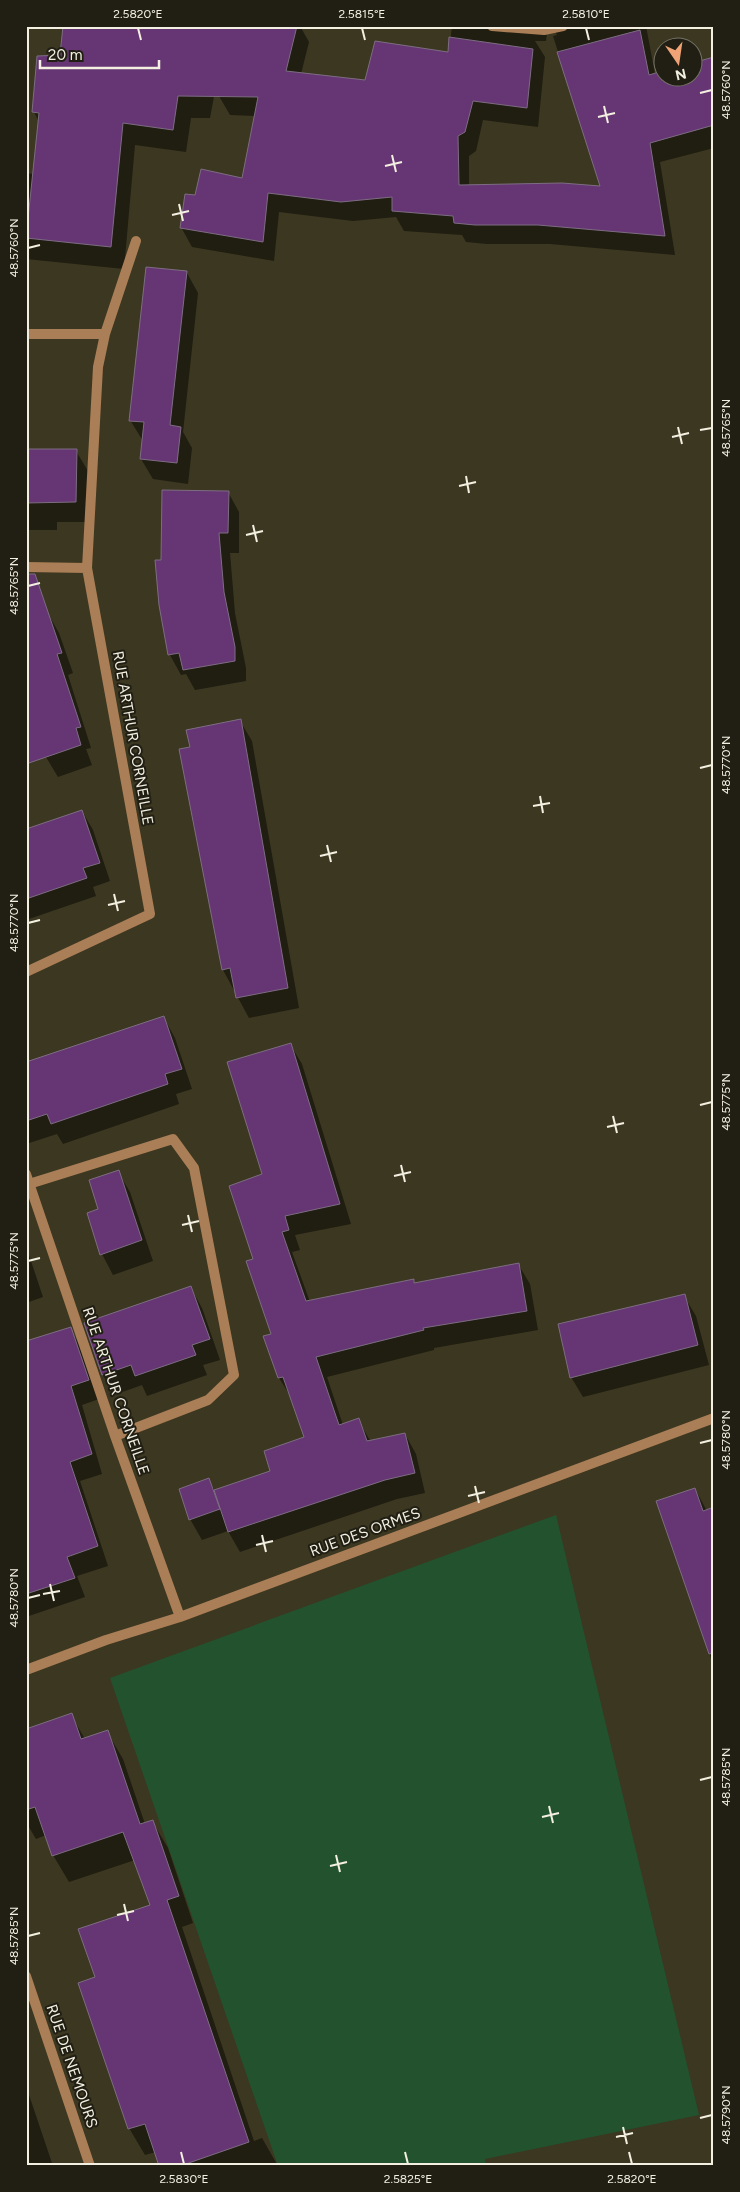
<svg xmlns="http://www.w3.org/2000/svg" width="740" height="2192" viewBox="0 0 740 2192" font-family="Figtree,sans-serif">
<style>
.green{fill:#22532e}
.shadow{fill:#0007}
.building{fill:#653673;stroke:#7d6d82}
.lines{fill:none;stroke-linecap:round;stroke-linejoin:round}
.street{stroke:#aa7e57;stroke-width:10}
.ticks{fill:none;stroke:#f3f0e2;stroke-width:2}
.labels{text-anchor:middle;stroke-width:4;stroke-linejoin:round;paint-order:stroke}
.street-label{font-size:15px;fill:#f3f0e2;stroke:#211f14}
.neatline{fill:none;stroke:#f3f0e2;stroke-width:2}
.ticks-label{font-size:12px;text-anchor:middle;fill:#f3f0e2}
</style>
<rect width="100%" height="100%" fill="#3c3720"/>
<!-- green -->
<path class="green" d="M556,1515L699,2115L485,2159L486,2166H278L110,1678Z"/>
<!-- shadow -->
<path class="shadow" d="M227,26L210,118H191L186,152L135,145L124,269L26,259V173L33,174L39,122L34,112L61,56Z
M255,26H300L309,42L301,74L366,81L449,53L452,26H548L546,41H535L545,57L538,127L483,120L476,151L469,156V186L601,188L553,36L557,35L552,26H646L655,74L662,72V78H692L714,58V148L660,162L675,255L550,244H487L466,242L462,235L404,231L396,217L353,221L279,212L274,261L192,247L181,227L196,196L243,179L255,116L230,115L219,96Z
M187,273L198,293L183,432L192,448L188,484L153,479L141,459L143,441L130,420Z
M26,450L76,451L88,471L87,522H57V530H26Z
M228,492L239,512V553H230L235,613L246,668V681L195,690L186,674L181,675L170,655L162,561Z
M47,612L59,633L73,673L68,675L91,748L86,749L92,765L58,777L46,757Z
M240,721L252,741L299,1008L249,1018L223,970L191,748Z
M82,811L93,830L110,881L93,887L96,896L26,920V830Z
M164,1018L175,1038L192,1089L176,1094L179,1104L63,1144L57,1134L26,1144V1064Z
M290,1044L302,1064L351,1224L295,1235L300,1250L292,1252L310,1302L413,1280L415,1284L518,1264L530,1284L538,1330L434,1348V1350L327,1377L343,1425L358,1420L371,1442L405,1434L416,1454L425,1493L397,1499L240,1552L228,1531L202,1540L190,1519L209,1480L215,1491L272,1472L305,1438L291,1397L279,1378L265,1337L272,1335L254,1259L263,1175Z
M118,1172L130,1192L153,1261L113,1275L102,1254L100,1209Z
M26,1246L43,1297L26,1303Z
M191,1288L202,1308L220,1360L203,1365L207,1375L147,1396L142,1385L114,1395L103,1375L85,1323Z
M684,1296L696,1316L709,1365L583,1397L571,1377Z
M70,1328L81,1348L99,1399L82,1405L102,1474L80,1481L108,1566L77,1576L85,1597L26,1617V1546Z
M695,1489L707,1511L714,1513V1667L657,1502Z
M71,1715L85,1739L107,1732L123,1759L145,1824L152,1821L168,1848L193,1923L182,1927L254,2141L262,2138L278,2166H160L156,2152L145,2155L129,2128L96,1978L151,1905L135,1860L69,1882L53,1855L46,1835L36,1839L26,1822V1759Z
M26,2086L53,2166H26Z"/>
<!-- building -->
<path class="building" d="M63,26H297L286,71L365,80L375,41L448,52L449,37L533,49L527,108L473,101L465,132L458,136L459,185L562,183L600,186L557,52L640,30L649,75L662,71V78H692V63L714,57V125L650,143L665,236L538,225H475L454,223L453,216L392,211V197L341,202L268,193L263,242L180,228L185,194L195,195L201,169L242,178L258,97L178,96L173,130L123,123L111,247L26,238L39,113L32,112L37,56L60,55Z
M146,267L187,271L170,425L181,427L177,463L140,459L144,422L129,421Z
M26,449H77L76,502L26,503Z
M162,490L229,491L228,533H219L224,592L235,647V661L183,670L179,653L168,655L159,605L155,560H161Z
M26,574H35L62,653L57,654L81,727L76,728L81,745L26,764Z
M241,719L288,988L236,998L230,968L222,970L179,749L190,747L186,730Z
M82,810L100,863L83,868L87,878L26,899V829Z
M164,1016L182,1069L165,1074L168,1084L51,1124L47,1114L26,1121V1062Z
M291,1043L340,1204L285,1216L289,1230L282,1232L306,1301L414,1279V1283L519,1263L527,1311L423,1328L424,1330L316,1357L339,1425L359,1418L367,1441L405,1433L415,1473L385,1480L228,1532L214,1490L270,1471L264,1451L304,1437L283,1377L278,1378L263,1336L271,1334L246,1261L253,1259L229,1186L262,1174L227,1062Z
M119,1170L142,1240L100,1255L87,1213L98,1209L89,1180Z
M191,1286L210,1339L192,1345L196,1355L135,1376L131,1365L102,1375L84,1323Z
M685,1294L698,1345L570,1378L558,1324Z
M71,1327L89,1380L71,1386L92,1454L70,1462L98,1546L67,1557L75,1578L26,1594V1341Z
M209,1478L220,1509L189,1520L179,1489Z
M695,1488L703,1511L714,1507V1653L709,1654L656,1501Z
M72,1713L81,1739L108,1730L140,1824L153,1820L179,1896L167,1900L249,2142L180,2166H159L145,2124L128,2129L78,1983L95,1977L78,1929L150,1905L123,1832L52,1856L35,1807L26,1810V1729Z"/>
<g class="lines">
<!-- street -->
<path class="street" d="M492,26L544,30L563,26
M26,334H105
M26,567L87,568
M26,972L150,914L87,568L98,367L105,334L136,241
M26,1174L115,1436L180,1617
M29,1184L173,1139L194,1168L234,1375L208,1400L115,1436
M26,1670L106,1640L180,1617L714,1418
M26,1976L90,2166"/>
</g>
<!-- ticks -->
<path class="ticks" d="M138,28L141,40M362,28L365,40M586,28L589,40M700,93L712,90M604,106L608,123M598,117L615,113M392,155L396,172M385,166L402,162M179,204L183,221M172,215L189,211M28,248L40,245M678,427L682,444M700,430L712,428M672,437L689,433M466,476L469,493M459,486L476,482M253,525L257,542M246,535L263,531M28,586L40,583M700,768L712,765M540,796L543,813M533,806L550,803M327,845L331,862M320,856L337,852M114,894L118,911M108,905L125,901M28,923L40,920M700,1105L712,1102M613,1116L617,1133M607,1127L624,1123M401,1165L405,1182M394,1176L411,1172M188,1215L192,1232M182,1225L199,1221M28,1261L40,1258M700,1443L712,1440M475,1486L479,1503M468,1496L485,1492M262,1535L266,1552M256,1545L273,1541M50,1584L54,1601M43,1594L60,1591M28,1598L40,1595M700,1780L712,1777M549,1806L553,1823M542,1817L559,1813M336,1855L340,1872M330,1866L347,1862M124,1904L128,1921M117,1915L134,1911M28,1936L40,1933M700,2118L712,2115M623,2127L627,2144M616,2137L633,2133M181,2152L184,2164M405,2152L408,2164M629,2152L632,2164"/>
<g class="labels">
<!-- street labels -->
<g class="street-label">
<text transform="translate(133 738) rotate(80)" y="5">RUE ARTHUR CORNEILLE</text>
<text transform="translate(116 1391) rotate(71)" y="5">RUE ARTHUR CORNEILLE</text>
<text transform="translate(365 1532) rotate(-20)" y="5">RUE DES ORMES</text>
<text transform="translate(72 2066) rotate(71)" y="5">RUE DE NEMOURS</text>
</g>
</g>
<!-- border -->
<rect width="740" height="2192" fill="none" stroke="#211f14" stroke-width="55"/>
<!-- north arrow -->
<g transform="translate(678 62) rotate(167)"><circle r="24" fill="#211f14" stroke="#757366"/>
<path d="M0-4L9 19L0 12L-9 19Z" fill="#efa376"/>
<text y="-8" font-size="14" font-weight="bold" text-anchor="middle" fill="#f3f0e2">N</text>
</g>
<!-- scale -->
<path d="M40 60v8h119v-8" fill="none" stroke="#f3f0e2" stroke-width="2.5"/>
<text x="48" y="60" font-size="15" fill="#f3f0e2" stroke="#211f14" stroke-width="4" paint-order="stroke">20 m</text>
<rect x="28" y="28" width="684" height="2136" class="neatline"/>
<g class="ticks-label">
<text x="138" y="18">2.5820°E</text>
<text x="362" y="18">2.5815°E</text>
<text x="586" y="18">2.5810°E</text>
<text transform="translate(726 90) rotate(-90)" y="4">48.5760°N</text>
<text transform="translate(14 248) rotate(-90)" y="4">48.5760°N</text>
<text transform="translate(726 428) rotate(-90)" y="4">48.5765°N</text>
<text transform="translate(14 586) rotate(-90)" y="4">48.5765°N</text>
<text transform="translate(726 765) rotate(-90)" y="4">48.5770°N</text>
<text transform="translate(14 923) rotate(-90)" y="4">48.5770°N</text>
<text transform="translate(726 1102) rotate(-90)" y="4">48.5775°N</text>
<text transform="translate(14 1261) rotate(-90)" y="4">48.5775°N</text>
<text transform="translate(726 1440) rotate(-90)" y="4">48.5780°N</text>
<text transform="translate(14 1598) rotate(-90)" y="4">48.5780°N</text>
<text transform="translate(726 1777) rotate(-90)" y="4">48.5785°N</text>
<text transform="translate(14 1936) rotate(-90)" y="4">48.5785°N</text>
<text transform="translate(726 2115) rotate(-90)" y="4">48.5790°N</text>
<text x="184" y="2183">2.5830°E</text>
<text x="408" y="2183">2.5825°E</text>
<text x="632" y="2183">2.5820°E</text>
</g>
</svg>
